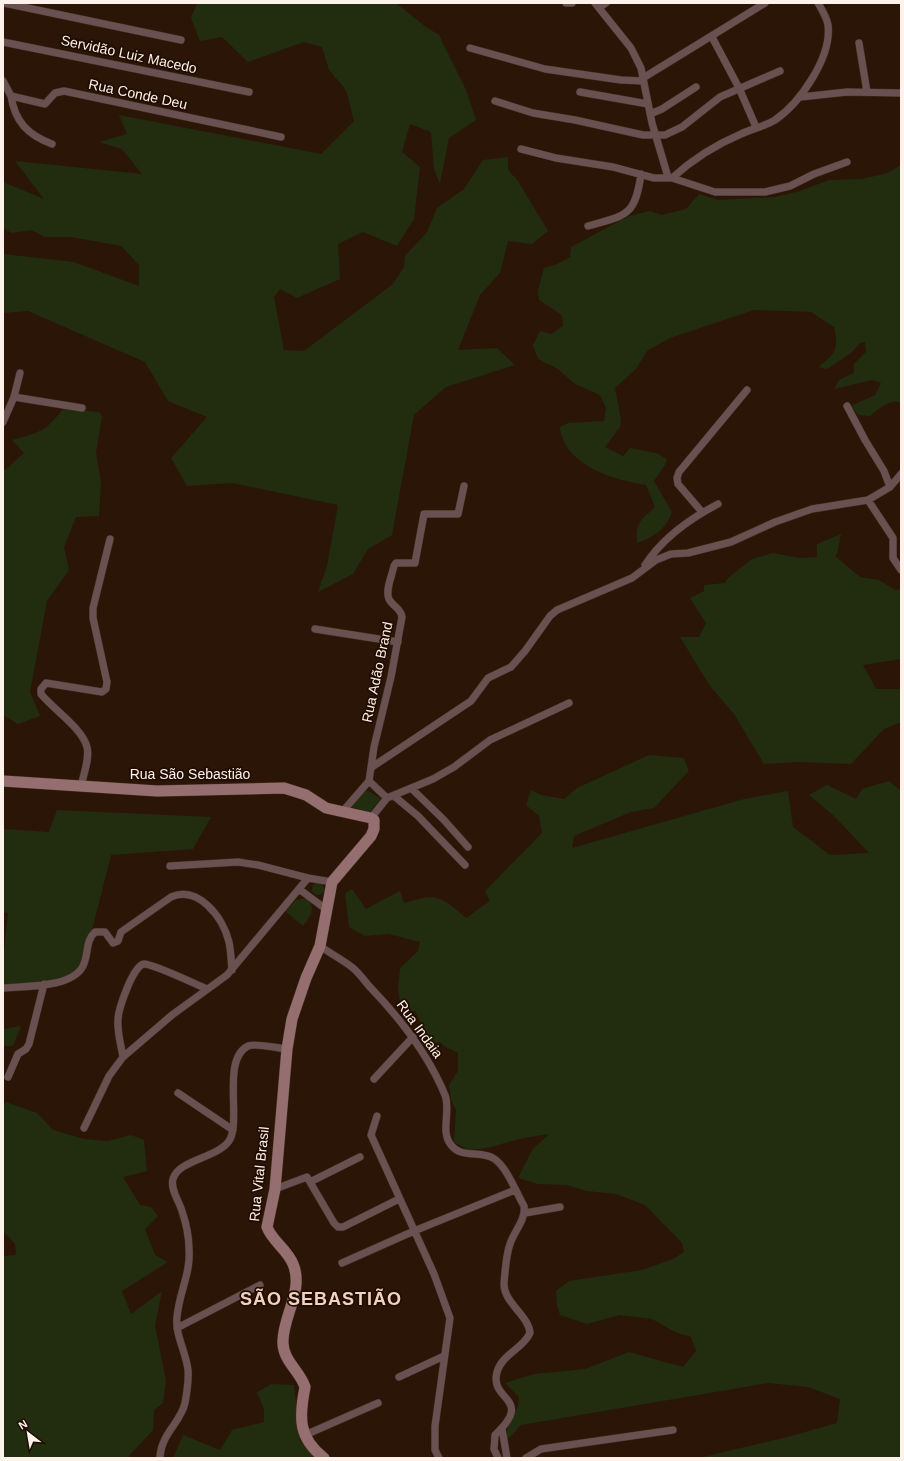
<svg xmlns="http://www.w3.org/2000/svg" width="904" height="1461" viewBox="0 0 904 1461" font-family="Helvetica,sans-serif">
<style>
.green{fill:#222d10}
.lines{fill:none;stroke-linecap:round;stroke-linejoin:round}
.street-casing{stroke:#443022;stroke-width:8}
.secondary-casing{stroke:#443022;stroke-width:12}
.street{stroke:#695151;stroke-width:7}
.secondary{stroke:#956f6f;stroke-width:11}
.labels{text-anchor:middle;stroke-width:3.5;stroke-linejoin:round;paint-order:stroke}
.street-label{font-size:14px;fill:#fef2ea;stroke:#210c01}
.district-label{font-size:18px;font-weight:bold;letter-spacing:1px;fill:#f1d2c0;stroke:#210c01}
</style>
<rect width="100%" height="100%" fill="#2b1507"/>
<!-- green -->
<path class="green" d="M197,3H396L426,27L439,35L466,90L476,120L449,138L440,184L434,169L431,132L410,124L402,152L420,167L414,219L397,246L363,232L338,244L340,279L297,298L280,289L274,297L284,350L304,351L393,284L404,267L405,256L427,232L437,208L464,189L483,160L508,157V170L518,181L548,231L532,244L508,241L500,273L480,295L458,350L497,348L515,365L446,387L414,415L392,535L368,549L353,574L318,592L327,566L338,505L232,483L187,486L171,458L207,417L168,401L145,362L28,311L3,313V254L74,262L139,286V265L121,246L71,237H45L31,230L12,233L3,228V182L44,199L15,161L142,174L122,149L99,142L127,134L119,115L321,154L354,121L346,90L329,70L322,47L304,42L248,62L222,37L200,41L191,18Z
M901,165V403C889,398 879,409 870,416L858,415L851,406L875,395L881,383L872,380L834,389L839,380L854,373V364L866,352L865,342L860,343L851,353L827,369L818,367C835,354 839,350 834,327L811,312L754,310L670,338L647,351L636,369L615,388L621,420L620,427L605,447L623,456L630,448L656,453L667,459L665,465L654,481L672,512C667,528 653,538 637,543C636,521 640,521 655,507L646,485C613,480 564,465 560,427L568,423L604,421L606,408L600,395L575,384L558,369L538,359L533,345L540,331L551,334L563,326L562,316C555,309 547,306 539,300L538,290L544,268L557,264L570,257L571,247L629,216L650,211L662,215L686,209L699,194L718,200L775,197L800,191L829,180L862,179L888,173Z
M63,409L99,412L102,416L96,453L101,482L99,516L76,517L64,547L69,570L47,601L30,692L40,716L18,724L3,715V468L5,470L24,453L12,440C39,433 46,431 63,409Z
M841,534L837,554L835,556L860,577L879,580L895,590L901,589V659L863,665L876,689H901V722L884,729L851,764L798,762L764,764L734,714L710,686L680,637H699L706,623L690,598L704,591V585L725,583L728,578L752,559L773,553L800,558L817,557V544Z
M649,755L684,758L689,771L654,808L631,812L574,836L572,848L744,799L788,791L793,827L830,855L869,853L834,816L809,795L827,785L856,799L862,789L889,781L901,791V1458H699L791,1436L837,1423L840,1399L808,1387L768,1383L521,1425L507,1440C503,1424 520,1415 519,1397L505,1383L534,1374L585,1369L629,1352L683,1367L696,1351L691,1337L675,1332L652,1319L620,1315L587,1324L560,1315L557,1305L556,1291L569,1281L642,1270L673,1259L684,1252L682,1243L645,1205L616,1194L587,1191L567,1185L538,1184L518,1178L532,1150L549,1134L519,1139L488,1148L469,1150L454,1142L456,1110L451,1099L449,1085L458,1071V1053L444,1046L440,1042L432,1044L415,1011H401L398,988L400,968L418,951L420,942L389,934L365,936L349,927L345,893L352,889L366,909L400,891L404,903C438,893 440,896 466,918L490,901L485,891L542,833L539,816L526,805L531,790L541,795L564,799L577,788Z
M365,790L369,791L381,799L370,812L351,807L352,804Z
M57,810L211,817L193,849L111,855L83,966L63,981L3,988V961L8,913L3,912V829L49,832Z
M312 889a6 6 0 1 1 12 0a6 6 0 1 1-12 0Z
M306,898C317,907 311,916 303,926L285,911L296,900Z
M21,1026L13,1046H3V1029Z
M6,1102L37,1113L53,1130L84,1139L108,1141L131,1135L144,1140L147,1171L123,1177L140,1205L151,1207L158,1216L145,1229L155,1255L168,1262L122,1291L131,1314L162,1291L155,1326L166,1381L163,1403L154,1410L153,1430L129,1456L130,1458H3V1256L16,1255L15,1244L3,1231V1105Z
M272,1384L294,1385L300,1440L314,1458H173L183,1435L220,1450L232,1430L264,1422V1409L257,1392Z"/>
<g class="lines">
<defs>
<path id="street" d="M4,3L181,40
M566,3H572
M595,3L631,48L641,68L652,123L668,177
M599,8L606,3
M712,37L739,88L756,127
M3,42L249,92
M859,43L867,92
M470,48L545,69L621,80L643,81
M643,78L765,3
M3,81L11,96L45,104L55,93L64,91L281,137
M580,92L648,104
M11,96C15,122 28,135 52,144
M801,97L847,92L901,93
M495,101L533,113L575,120L643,135H665L682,127L720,97L780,71
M650,114L662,109L696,87
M521,149L556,158L613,167L654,178H672C693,159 715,145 741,134C752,129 765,126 775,120C800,103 832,57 828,25C827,18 822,10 818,3
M672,178L715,192H765L790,186L814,174L847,162
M588,226C626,215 635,217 641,174
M14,397L82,408
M847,406L865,440L884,471L890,487
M3,422L14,397L20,373
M868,500L893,538V558L901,570
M702,512L678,484L677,478L679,472L747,390
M645,565C662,539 691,518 718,504
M315,629L398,642
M372,767L471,701L488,678L511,667L525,651L550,616L557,610L632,578L656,560L671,554L688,553L731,542L775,522L812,509L868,500L890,487L901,474
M369,781L387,798
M81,787C83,775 90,759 87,747C82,728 54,710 41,694V689L46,683L102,692L106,689L107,682L93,618V608L110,539
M412,789L443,819L468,847
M394,796L418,816L465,865
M387,798L433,779L454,767L490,740L569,703
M343,811L369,781L374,747L391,677L402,617C401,608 392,606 389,599C385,591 392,575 394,566L396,563H415L424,514H458L464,486
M371,818L387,798
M170,866L238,862L258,865L308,878L332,882
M299,889L327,910
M320,946C331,954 343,960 353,968C359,973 364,980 369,986C400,1018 428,1054 445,1095C451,1111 440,1132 451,1145C462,1159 480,1150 493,1158C506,1165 517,1194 524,1206C526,1220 514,1231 510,1244C506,1255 505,1271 504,1284C504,1303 529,1316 530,1333C523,1349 502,1354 497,1372C489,1402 535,1397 495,1435L494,1449L498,1458
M3,988C25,986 72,988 83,966C89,954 85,941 95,932H105L113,943L118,941L121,932L171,897C198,885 223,917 229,942C231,951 231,960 232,970
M123,1057C121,1045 117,1032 118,1020C118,1010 133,965 144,964C154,964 195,984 207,989
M8,1077L18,1054L26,1049L29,1044L44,984
M374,1079L413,1037
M178,1093L233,1130
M377,1116L371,1135L434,1274L450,1318L435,1426V1450L439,1458
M84,1128L109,1076L123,1057L172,1015L227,975L308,878
M310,1182L360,1157
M275,1189L307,1177L334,1223L338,1227H343L399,1199
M525,1213L560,1207
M342,1263L414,1231L515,1190
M177,1328L260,1285
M399,1377L444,1356
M502,1429L507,1458
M305,1435L378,1403
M160,1456C162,1433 181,1422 185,1403C187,1392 189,1381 188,1370C186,1352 175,1335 177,1317C179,1293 191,1273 189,1249C189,1236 186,1223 182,1211C179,1201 170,1189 173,1179C178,1160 217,1158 229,1141C242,1122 221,1059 248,1046C255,1043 278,1048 287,1049
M526,1458L541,1449L673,1430"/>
<path id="secondary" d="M3,781L157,791L284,788L306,795L326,808L371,818L374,820V829L371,836L332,882L320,946L306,978L292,1019L287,1049L275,1189L267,1227C272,1241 287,1249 293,1264C304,1290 283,1316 283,1341C282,1360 300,1371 305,1387C299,1417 298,1438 324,1458"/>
</defs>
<!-- street casing -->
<use href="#street" class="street-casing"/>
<!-- secondary casing -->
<use href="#secondary" class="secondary-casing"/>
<!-- street -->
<use href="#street" class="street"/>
<!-- secondary -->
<use href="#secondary" class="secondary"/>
</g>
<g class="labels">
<!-- street labels -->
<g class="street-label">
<text transform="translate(129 54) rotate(12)" y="5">Servidão Luiz Macedo</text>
<text transform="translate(138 94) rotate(12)" y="5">Rua Conde Deu</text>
<text transform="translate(377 672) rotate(-78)" y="5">Rua Adão Brand</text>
<text x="190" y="779">Rua São Sebastião</text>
<text transform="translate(420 1029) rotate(54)" y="5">Rua Indaia</text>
<text transform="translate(259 1174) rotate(-84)" y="5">Rua Vital Brasil</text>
</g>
<!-- district labels -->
<g class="district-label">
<text x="321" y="1305">SÃO SEBASTIÃO</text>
</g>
</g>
<!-- border -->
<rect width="904" height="1461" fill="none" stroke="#fef2ea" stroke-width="8"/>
<!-- north arrow -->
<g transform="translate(28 1433) rotate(329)" stroke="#210c01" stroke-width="3" paint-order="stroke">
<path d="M0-3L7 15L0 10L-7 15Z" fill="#fef2ea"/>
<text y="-6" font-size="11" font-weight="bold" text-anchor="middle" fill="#fef2ea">N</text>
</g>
</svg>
